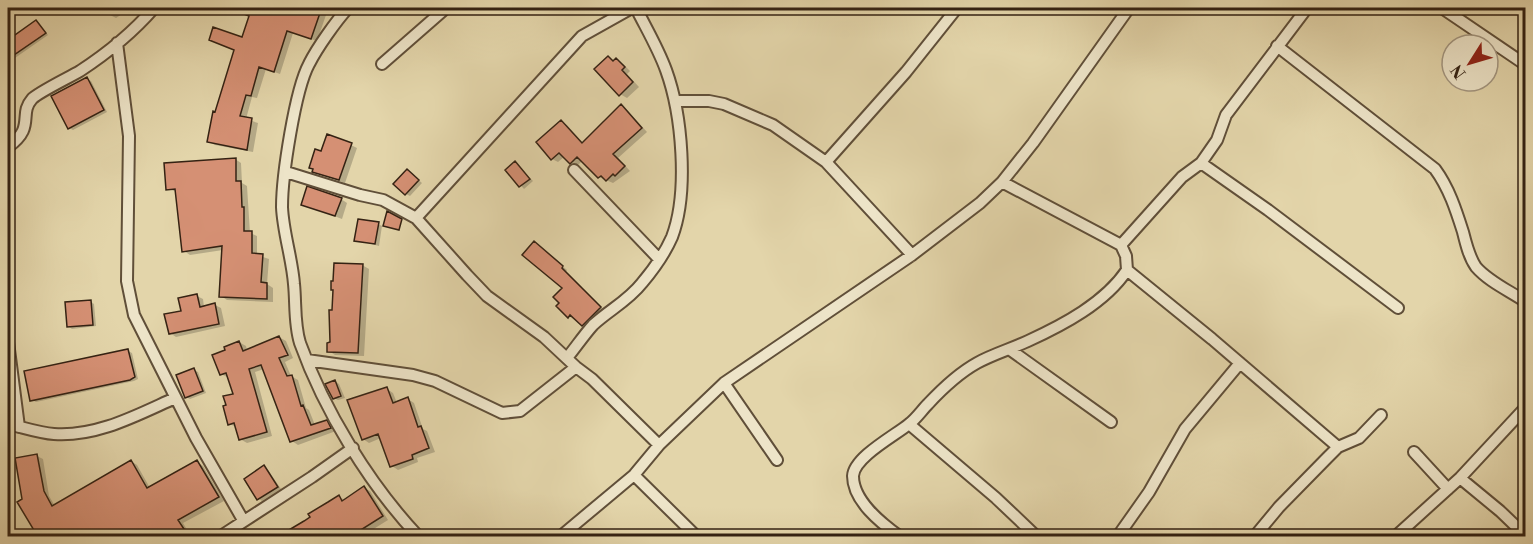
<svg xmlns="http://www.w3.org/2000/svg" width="1533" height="544" viewBox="0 0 1533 544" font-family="'Libre Bodoni',serif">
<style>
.shadow{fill:#0003}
.building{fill:#d59074;stroke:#342213;stroke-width:1.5}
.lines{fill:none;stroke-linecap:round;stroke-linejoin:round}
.street-casing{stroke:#604f39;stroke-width:14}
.street{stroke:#ede4c8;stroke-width:10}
</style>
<rect width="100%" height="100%" fill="#e3d5aa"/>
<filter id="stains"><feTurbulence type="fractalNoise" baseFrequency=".00333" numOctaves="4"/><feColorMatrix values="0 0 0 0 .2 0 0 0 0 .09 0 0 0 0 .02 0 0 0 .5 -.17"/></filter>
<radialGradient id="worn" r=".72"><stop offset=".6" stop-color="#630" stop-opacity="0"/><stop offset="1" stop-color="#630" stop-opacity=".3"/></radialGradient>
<!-- shadow -->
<path class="shadow" d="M104,8H131L116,18L110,15Z
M230,8H308L326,15L317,41L293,33L280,74L266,69L257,98L252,97L246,119L258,123L253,152L215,145L209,142L251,16Z
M37,22L48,35L15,58L11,56L8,51V42Z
M608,58L623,64L630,71L627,74L639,87L627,98L620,94Z
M87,79L91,81L107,112L73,130L69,128Z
M621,106L627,110L647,132L618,158L630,171L613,183L599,177L583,160L577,166L565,156L558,162L552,159L538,143L561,122L567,125L584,144Z
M351,145L357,148L345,183L313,171L322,153Z
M235,159L241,163L242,183L247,186L250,233L257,236V255L269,259L267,284L273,288V302L227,300L221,296L223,250L190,255L184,251L177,192L168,189Z
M515,163L533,181L524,189L507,170Z
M408,171L422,183L410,196L406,194Z
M341,199L347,203L342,219L303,204Z
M378,224L382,226L379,246L356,240Z
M539,246L567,270L566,272L605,311L588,328L576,318L574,319L569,316L564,288Z
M362,265L369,269L364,356L335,355L329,351L331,344L334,290Z
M197,296L203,299L204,307L215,305L221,308L225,326L176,337L170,333L182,312Z
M90,301L94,304L96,326L72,329L68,326Z
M279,337L286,341L293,358L285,362L291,376L298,380L306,408L309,410L315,425L326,422L333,425L336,431L298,445L292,441L264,369L255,372L272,436L247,443L240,439L237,427L229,424L235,395L229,378L221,374L227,351L239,342L246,346L247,351Z
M128,351L132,353L138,379L134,381L36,402L32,400Z
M194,370L198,372L206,393L190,399L186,397Z
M335,381L339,384L345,398L338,400L334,398Z
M387,389L393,393L397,403L408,399L414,403L423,429L427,431L435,452L417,458L418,462L398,470L392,466L381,438L369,443L363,439Z
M37,456L43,459L49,496L55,506L131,461L137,465L150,488L197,462L203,466L224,501L183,523L189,533L182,536H40L24,500Z
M264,467L268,470L281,489L262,501L259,499Z
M364,488L370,491L388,520L364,535L365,536H280L305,522L339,497L345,500Z"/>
<!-- building -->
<path class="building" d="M229,8H313L321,10L311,39L287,31L274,72L259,67L251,96L246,95L240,116L252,118L247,150L207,142L213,111L215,112L234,50L209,40L213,27L242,37L249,16Z
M36,20L46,33L8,59V40Z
M608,56L613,61L616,58L625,67L622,70L633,82L619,96L594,69Z
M87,77L104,110L68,129L51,96Z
M621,104L642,128L613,154L625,166L615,176L613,174L606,181L601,176L598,178L577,157L570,164L559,153L551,160L536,142L561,120L582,143Z
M327,134L352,143L339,180L312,172L313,169L309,168L315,149L321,151Z
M236,158V181H241L242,207H244V231H252V253L263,254L261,282L267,283V299L219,297L222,246L182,252L175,189L166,190L164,163Z
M515,161L530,179L519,187L505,170Z
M407,169L419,180L405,195L393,184Z
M307,186L342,198L335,216L301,205Z
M387,211L402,219L399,230L383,226Z
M358,219L379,222L375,244L354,241Z
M534,241L563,266L562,268L601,307L582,326L570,315L568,318L556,306L559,303L553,297L562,288L522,255Z
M334,263L363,264L358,353L327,352V343L330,342L329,310H332L333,290H331V281H333Z
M197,294L200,307L215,303L219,324L169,334L164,314L181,311L178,298Z
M91,300L93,325L67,327L65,302Z
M279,336L288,355L279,358L287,376L292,375L301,406L303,405L311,425L327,420L331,428L290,442L261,365L249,369L267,432L239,440L234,423L228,425L223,406L226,405L223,396L233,394L226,373L220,375L212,355L225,350L224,347L239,341L243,351Z
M128,349L135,377L130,380L30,401L24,371Z
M194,368L203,391L185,398L176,375Z
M335,380L341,396L333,399L325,384Z
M387,387L393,403L408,397L418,427L421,426L429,448L412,455L413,459L390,467L378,434L362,440L347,400Z
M37,454L44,491L52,506L131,460L147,488L197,460L219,497L178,520L184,529L170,537H38L17,502L22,499L15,458Z
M264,465L278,487L257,500L244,479Z
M364,486L383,516L359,531L360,533L354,537H277L304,521L310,517L308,514L328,502L339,495L342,501Z"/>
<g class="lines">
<defs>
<path id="street" d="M348,8C336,21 317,48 309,64C295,90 282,176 282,207C283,232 292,258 294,284C296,303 294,324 300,343C324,410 369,484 418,536
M1442,8L1526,65
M117,43L129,136L127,281L134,315L196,438L243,520
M1277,46L1435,169C1449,188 1456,210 1463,232C1466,244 1469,257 1476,267C1489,282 1510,291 1526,302
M382,64L446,8
M676,101H709L724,104L773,125L826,162L912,255
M8,147C36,127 18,115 32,99C37,93 70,77 80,71C106,54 134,31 154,8
M826,162L906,72L957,8
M1201,163L1268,210L1398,308
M574,170L659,259
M286,172L360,195L383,200L416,218L467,275L487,296L544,337L576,367L592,379L659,445
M416,218L582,36L632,8
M1121,245L1182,177L1201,163L1217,140L1226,115L1307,8
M1127,270L1212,339L1338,447
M8,342L19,427
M1009,349L1111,422
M567,358C576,347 584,335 593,325C609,310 628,301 642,283C653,270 665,253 672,237C689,192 682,114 666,70C658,48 646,28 636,8
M307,360L413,375L435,381L502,413L520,411L576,367
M724,383L777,460
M8,424C22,427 39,433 54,434C97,437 137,415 175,398
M909,424L996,498L1036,536
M1414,452L1448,489
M634,475L696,536
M1460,478L1500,511L1526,536
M221,536L312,477L353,448
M561,536L634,475L659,445L724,383L912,255L980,203L1002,182L1033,143L1129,8
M899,536C881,523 853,501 853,476C854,457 896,435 909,424C916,419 922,410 928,404C942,389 959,373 977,363C993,354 1011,349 1028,341C1063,325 1105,303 1127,270L1126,256L1121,245L1002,182
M1118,536L1149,492L1185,429L1240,363
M1255,536L1279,507L1327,458L1338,447L1359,438L1381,415
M1396,536L1460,478L1526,407"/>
</defs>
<!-- street casing -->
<use href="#street" class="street-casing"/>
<!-- street -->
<use href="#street" class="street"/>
</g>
<!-- margin -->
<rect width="1533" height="544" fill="none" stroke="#e3d5aa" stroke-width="30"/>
<rect x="9" y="9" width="1515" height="526" fill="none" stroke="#342213" stroke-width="3"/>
<rect x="15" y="15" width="1503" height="514" fill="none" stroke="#342213" stroke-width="1.5"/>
<!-- north arrow -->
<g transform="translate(1470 63) rotate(233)"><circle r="28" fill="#ede4c8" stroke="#a39680" stroke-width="1.5"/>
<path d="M0-4.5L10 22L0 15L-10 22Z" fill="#8f2418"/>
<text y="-9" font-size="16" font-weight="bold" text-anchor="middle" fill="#342213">N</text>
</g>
<rect width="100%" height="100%" filter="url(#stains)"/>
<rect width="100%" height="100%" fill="url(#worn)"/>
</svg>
